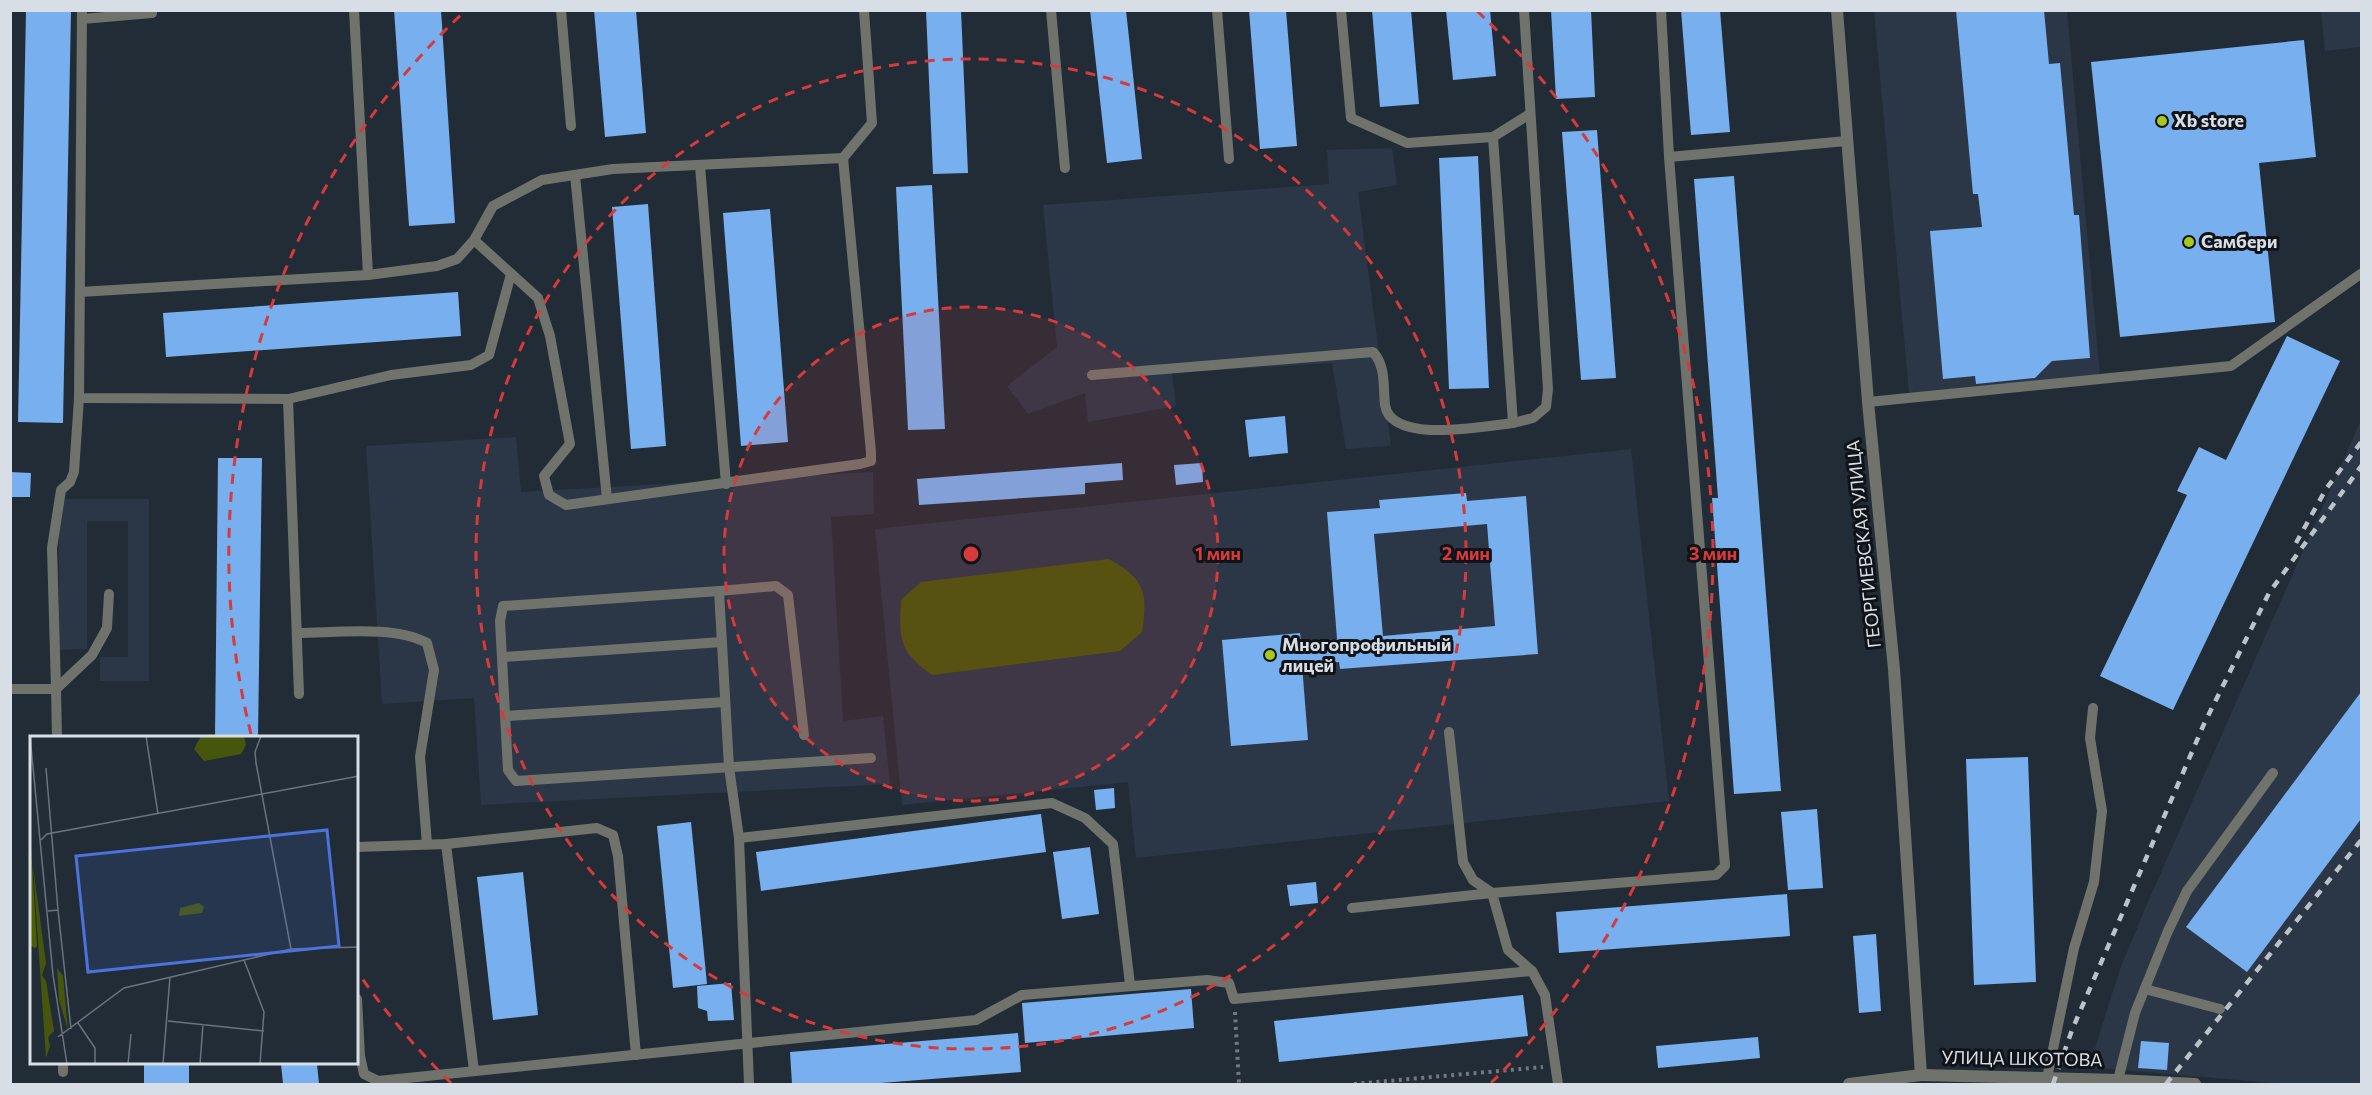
<svg xmlns="http://www.w3.org/2000/svg" width="2372" height="1095" font-family="Commissioner,sans-serif">
  <rect width="100%" height="100%" fill="#222c37"/>
  <g fill="#2b3747">
    <polygon points="1874,11 2067,11 2100,376 1909,393"/>
    <polygon points="2321,11 2361,11 2361,47 2325,51"/>
    <polygon points="1392,148 1397,185 1358,192 1391,446 1346,449 1332,363 1172,373 1176,406 1088,422 1085,393 1028,414 1007,386 1057,347 1043,205 1329,184 1327,150"/>
    <polygon points="2361,420 2361,1084 2284,1084 2089,1067 2120,969 2147,904"/>
    <polygon points="516,437 521,492 873,472 874,514 831,517 843,721 883,716 890,784 481,805 474,698 382,704 366,446"/>
    <polygon points="1631,449 1669,801 1136,858 1128,782 902,805 875,529"/>
    <polygon points="59,499 149,499 149,681 100,681 100,657 128,657 128,521 87,521 87,649 59,650"/>
  </g>
  <path fill="#47560d" d="M1109,559C1145,579 1148,593 1142,632L1120,651L932,675C899,651 899,640 901,600L921,582Z"/>
  <g fill="#78afef" fill-rule="evenodd">
    <polygon points="26,10 71,10 63,423 18,422"/>
    <polygon points="394,10 441,10 455,223 409,226"/>
    <polygon points="594,10 636,10 646,133 605,137"/>
    <polygon points="926,10 961,10 968,173 933,174"/>
    <polygon points="1090,10 1126,10 1142,159 1107,163"/>
    <polygon points="1249,10 1286,10 1297,146 1260,149"/>
    <polygon points="1372,10 1411,10 1419,104 1380,107"/>
    <polygon points="1446,10 1490,10 1496,76 1453,80"/>
    <polygon points="1551,10 1591,10 1595,97 1556,99"/>
    <polygon points="1681,10 1720,10 1730,132 1691,135"/>
    <polygon points="1956,10 2044,10 2049,64 2060,63 2074,215 2079,215 2090,358 2052,361 2035,378 1976,384 1975,376 1943,379 1930,231 1982,227 1978,194 1973,194"/>
    <polygon points="2304,40 2316,157 2259,163 2275,322 2120,337 2091,62"/>
    <polygon points="1597,130 1616,378 1581,380 1562,132"/>
    <polygon points="1478,156 1489,388 1449,389 1439,158"/>
    <polygon points="1734,176 1781,791 1734,794 1712,498 1718,498 1694,179"/>
    <polygon points="932,185 945,429 908,430 896,187"/>
    <polygon points="648,204 666,446 631,449 612,207"/>
    <polygon points="770,209 788,442 741,446 723,213"/>
    <polygon points="458,292 461,336 166,357 163,313"/>
    <polygon points="2287,336 2340,361 2173,710 2100,676 2187,495 2177,491 2199,447 2226,460"/>
    <polygon points="1285,416 1288,453 1249,457 1245,420"/>
    <polygon points="218,458 262,458 258,738 215,738"/>
    <polygon points="1122,463 1123,480 1085,483 1085,494 919,505 917,479"/>
    <polygon points="1202,463 1203,482 1176,485 1174,465"/>
    <polygon points="10,472 31,473 30,497 10,497"/>
    <path d="M1466,493L1467,501L1526,496L1538,654L1340,669L1339,662L1302,665L1308,740L1231,746L1222,640L1300,633L1301,642L1337,639L1327,512L1380,508L1379,500ZM1487,524L1495,626L1383,636L1374,534Z"/>
    <polygon points="2361,692 2361,819 2247,972 2186,927"/>
    <polygon points="2028,757 2036,982 1974,985 1966,759"/>
    <polygon points="1114,788 1115,808 1096,810 1094,790"/>
    <polygon points="1817,809 1823,888 1788,890 1781,812"/>
    <polygon points="1041,814 1046,852 761,891 756,852"/>
    <polygon points="691,822 707,984 673,988 657,826"/>
    <polygon points="1090,847 1099,914 1062,919 1053,852"/>
    <polygon points="523,872 538,1015 493,1020 477,877"/>
    <polygon points="1316,882 1318,903 1290,906 1287,885"/>
    <polygon points="1787,894 1790,936 1559,953 1556,912"/>
    <polygon points="1876,934 1881,1011 1859,1013 1853,936"/>
    <polygon points="731,983 734,1020 708,1021 707,1011 698,1008 697,986"/>
    <polygon points="1191,989 1194,1028 1025,1043 1022,1003"/>
    <polygon points="1523,995 1528,1036 1279,1062 1274,1021"/>
    <polygon points="1018,1033 1021,1072 868,1084 792,1084 790,1052"/>
    <polygon points="1758,1037 1760,1058 1658,1068 1656,1046"/>
    <polygon points="2141,1041 2169,1043 2167,1070 2138,1068"/>
    <rect x="144" y="1064" width="45" height="20"/>
    <polygon points="281,1064 317,1064 319,1084 283,1084"/>
  </g>
  <g fill="none" stroke-linecap="round" stroke-linejoin="round">
    <g stroke="#707881" stroke-width="4" stroke-dasharray="3 4.5" stroke-linecap="butt">
      <polyline points="1235,1012 1239,1084"/>
      <polyline points="1354,1084 1543,1067"/>
    </g>
    <g stroke="#70736c" stroke-width="10">
      <polyline points="82,10 79,398 288,399 299,694"/>
      <polyline points="354,10 368,275"/>
      <polyline points="561,10 571,126"/>
      <polyline points="1051,10 1065,168"/>
      <polyline points="1217,10 1229,159"/>
      <polyline points="1661,10 1669,157 1846,141"/>
      <polyline points="82,19 152,13 152,10"/>
      <polyline points="1493,137 1530,114"/>
      <polyline points="700,166 726,484"/>
      <polyline points="575,175 607,499"/>
      <polyline points="474,240 538,298 550,336 570,444 544,476 549,495 566,505 860,464 871,461 871,452 843,158"/>
      <polyline points="80,292 368,275 437,266 457,259 474,240 493,206 542,180 613,169 843,158 872,123 864,10"/>
      <path d="M1092,375L1373,352C1386,366 1383,386 1385,405C1391,445 1485,426 1513,423L1493,137L1407,143L1351,118L1341,10"/>
      <polyline points="288,399 391,375 471,365 489,355 511,274"/>
      <polyline points="1868,402 2231,366 2362,273"/>
      <polyline points="1513,423 1533,418 1546,407 1548,389 1524,10"/>
      <polyline points="719,591 503,606 500,621 508,770 516,781 871,758"/>
      <path d="M297,633C335,633 394,625 427,643L434,670L420,757L427,844"/>
      <polyline points="503,657 722,642"/>
      <polyline points="10,689 56,689 57,738"/>
      <polyline points="56,689 52,548 61,490 70,482 74,472 79,398"/>
      <polyline points="56,689 92,655 107,628 109,594"/>
      <polyline points="506,716 725,702"/>
      <polyline points="739,838 1052,803 1085,818 1113,844 1130,984"/>
      <polyline points="446,844 474,1071"/>
      <polyline points="357,847 446,844 597,828 613,835 618,856 636,1055"/>
      <polyline points="1352,908 1492,893 1473,880 1463,862 1449,732"/>
      <polyline points="2145,989 2220,1009"/>
      <polyline points="357,999 360,1056 364,1074 378,1081 976,1020 1022,995 1207,980 1229,983 1234,999 1532,971"/>
      <polyline points="63,1064 63,1072"/>
      <polyline points="2047,1078 2074,948 2094,882 2102,811 2090,738 2093,708"/>
      <polyline points="2118,1080 2135,1013 2168,931 2187,891 2273,773"/>
      <polyline points="749,1084 739,838 729,767 719,591 776,586 788,595 804,735"/>
      <polyline points="1558,1084 1545,995 1532,971 1508,950 1492,893 1716,875 1725,866 1669,157"/>
    </g>
    <polyline stroke="#70736c" stroke-width="12" points="1921,1075 2118,1080 2195,1084"/>
    <polyline stroke="#70736c" stroke-width="12" points="1837,10 1868,402 1894,669 1921,1075 1849,1084"/>
    <g stroke="#bbc2c9" stroke-width="4.5" stroke-dasharray="8 8" stroke-linecap="butt">
      <polyline points="2296,543 2326,489 2362,441"/>
      <polyline points="2053,1084 2072,1030 2204,724 2269,593 2362,465"/>
      <polyline points="2166,1084 2362,839"/>
    </g>
  </g>
  <circle cx="971" cy="554" r="247" fill="#d63a3b" fill-opacity=".12"/>
  <g fill="none" stroke="#d63a3b" stroke-width="3" stroke-dasharray="10 8">
    <circle cx="971" cy="554" r="247"/>
    <circle cx="971" cy="554" r="495"/>
    <path d="M451 1083A742 742 0 0 1 359 974M251 734A742 742 0 0 1 465 11M1477 11A742 742 0 0 1 1491 1083"/>
  </g>
  <g fill="#a7c81f" stroke="#101419" stroke-width="2">
    <circle cx="2162" cy="121" r="6"/>
    <circle cx="2189" cy="242" r="6"/>
    <circle cx="1270" cy="655" r="6"/>
  </g>
  <g text-anchor="middle" stroke-width="6" stroke-linejoin="round" paint-order="stroke">
    <g font-size="18" font-weight="bold" fill="#d8dee5" stroke="#101419" text-anchor="start">
      <text x="2174" y="127">Xb store</text>
      <text x="2201" y="248">Самбери</text>
      <text x="1282" y="651">Многопрофильный<tspan x="1282" dy="21">лицей</tspan></text>
    </g>
    <g font-size="18" fill="#d8dee5" stroke="#101419">
      <text transform="translate(1864 544) rotate(-96)" y="6">ГЕОРГИЕВСКАЯ УЛИЦА</text>
      <text transform="translate(2022 1059) rotate(1)" y="6">УЛИЦА ШКОТОВА</text>
    </g>
  </g>
  <g transform="translate(30 736)">
    <rect width="328" height="328" fill="#222c37"/>
    <path d="M171,0H214L216,9L211,18L174,25L164,13ZM3,131L16,227L12,239L16,245L24,295L18,301L20,310L16,322ZM169,167L174,171L172,177L149,180L150,172ZM27,232L33,240L38,294L29,264Z" fill="#47560d"/>
    <path d="M0,93L7,210L5,212L1,210L0,187Z" fill="#4d5f00"/>
    <path fill="none" stroke="#6b737d" stroke-width="1.5" d="M0,0L23,239L37,328M116,0L128,78M231,0L225,16L226,27L261,213M16,32L28,174M11,104L17,98L329,40M18,175L28,174L41,293M214,224L234,276L230,328M138,285L234,295M48,287L65,312V328M28,301L94,252L261,213L329,211M98,328L101,298M133,328L140,241M170,328L173,288"/>
    <path fill="#4c72db" fill-opacity="0.15" stroke="#4c72db" stroke-width="3" d="M297,94L309,210L58,236L46,120Z"/>
    <rect width="328" height="328" fill="none" stroke="#d8dee5" stroke-width="3"/>
  </g>
  <circle cx="971" cy="554" r="9" fill="#d63a3b" stroke="#101419" stroke-width="3"/>
  <g font-size="18" text-anchor="middle" font-weight="bold" fill="#d63a3b" stroke="#101419" stroke-width="6" stroke-linejoin="round" paint-order="stroke">
    <text x="1218" y="560">1 мин</text>
    <text x="1466" y="560">2 мин</text>
    <text x="1713" y="560">3 мин</text>
  </g>
  <rect width="2372" height="1095" fill="none" stroke="#d8dee5" stroke-width="24"/>
</svg>
